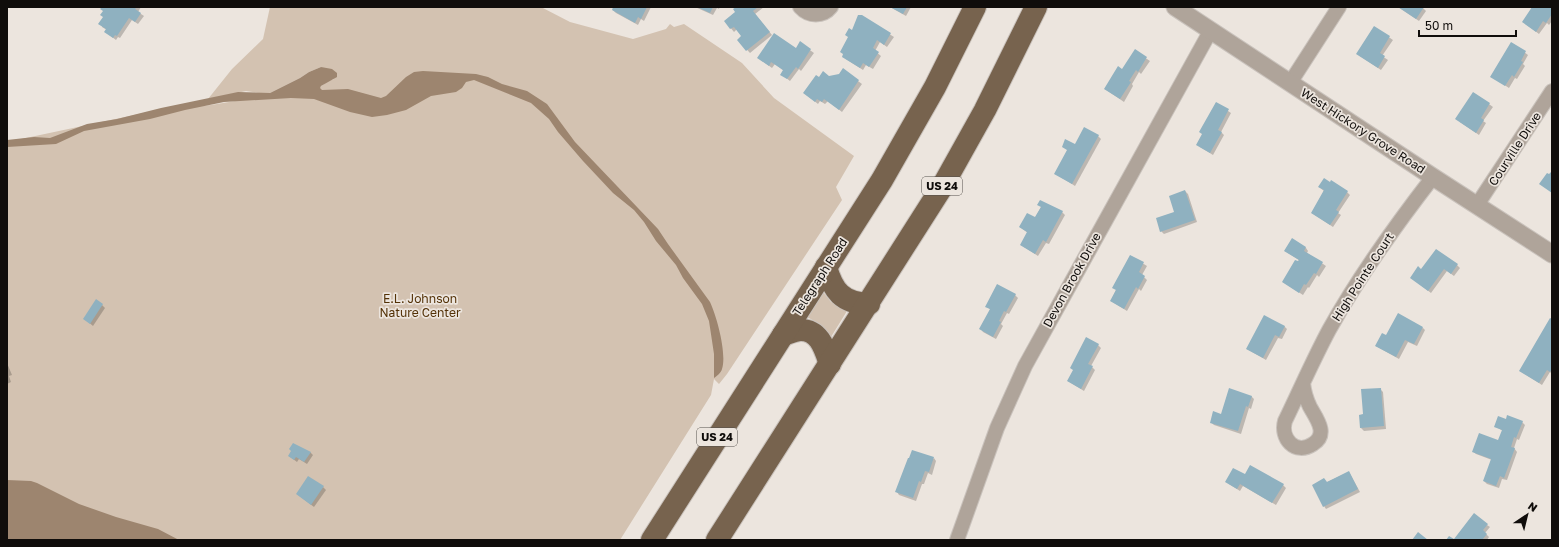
<svg xmlns="http://www.w3.org/2000/svg" width="1559" height="547" font-family="'Golos Text',sans-serif">
  <rect width="100%" height="100%" fill="#ece5de"/>
  <g fill="#d3c2b1">
    <polygon points="270,7 541,7 570,22 633,39 666,29 670,24 674,27 684,24 742,63 774,98 854,156 836,187 842,200 727,374 719,384 714,379 711,395 620,540 7,540 7,142 158,110 211,105 320,87 328,81 334,79 321,67 309,72 300,78 270,93 259,93 246,91 208,99 232,69 263,39"/>
    <polygon points="823,292 831,302 847,311 831,337 820,324 807,317"/>
  </g>
  <g fill="#9d856f">
    <path d="M321,67L332,69L337,73V77L321,86L320,88L322,90L348,89L381,98L386,96L406,77L414,72L423,71L476,74L488,77L502,84L527,91L547,104L575,142L658,229L668,244L710,302C717,317 727,354 722,369C721,373 717,376 714,378V354L709,321L702,304L683,278L676,265L656,241L644,222L634,210L613,193L583,161L558,132L549,119L531,103L474,80L466,82L462,88L456,92L431,96L406,110L387,115L372,117L350,112L314,99L291,98L224,102L185,110L150,119L84,131L56,144L7,147V140L34,137L50,138L87,124L117,119L161,108L238,92L270,93L300,78L309,72Z"/>
    <polygon points="7,480 31,481 37,483 79,504 116,517 158,529 179,540 7,540"/>
  </g>
  <g fill="#0003">
    <polygon points="103,7 141,7 138,12 144,16 138,24 132,20 120,38 118,37 116,40 108,34 107,30 102,27 104,17"/>
    <polygon points="615,7 651,7 644,21 641,19 638,25 616,13 613,10"/>
    <polygon points="695,7 720,7 719,9 717,8 713,15"/>
    <polygon points="737,7 764,7 755,14 772,35 750,53 738,40 743,36 737,29 734,32 725,21 736,12"/>
    <polygon points="890,7 911,7 906,16"/>
    <polygon points="1398,7 1422,7 1426,11 1419,21"/>
    <polygon points="1533,7 1552,7 1552,21 1549,25 1547,23 1539,34 1523,22"/>
    <polygon points="861,16 894,37 887,47 880,42 875,51 881,56 873,69 866,65 863,70 846,59 852,32"/>
    <polygon points="1374,27 1393,40 1382,56 1388,60 1381,70 1360,56"/>
    <polygon points="800,43 814,53 801,71 799,69 790,81 781,74 784,71 775,64 772,68 761,60 796,49"/>
    <polygon points="1512,43 1528,55 1523,64 1525,66 1517,79 1515,78 1509,88 1492,77"/>
    <polygon points="1135,51 1150,61 1141,74 1139,72 1132,84 1133,86 1124,102 1105,89 1123,70"/>
    <polygon points="843,70 862,84 842,112 828,101 825,104 820,101 818,104 808,96 829,77 839,75"/>
    <polygon points="1474,93 1493,107 1483,121 1486,123 1479,135 1460,122"/>
    <polygon points="1216,103 1231,113 1221,132 1224,135 1213,155 1200,147"/>
    <polygon points="1098,136 1101,139 1075,186 1056,174 1068,150 1075,146"/>
    <polygon points="1319,187 1347,192 1350,195 1338,213 1341,215 1333,227 1312,213 1324,191"/>
    <polygon points="1185,191 1188,194 1197,222 1164,234 1161,231 1175,213"/>
    <polygon points="1041,207 1062,212 1065,215 1049,244 1046,243 1038,256 1021,245 1028,233 1020,227 1035,218"/>
    <polygon points="1292,240 1306,248 1308,251 1307,253 1326,266 1319,277 1317,275 1309,288 1308,287 1303,295 1283,282 1299,260 1285,251"/>
    <polygon points="1131,256 1147,266 1142,275 1147,280 1141,291 1139,289 1127,311 1111,301"/>
    <polygon points="1457,265 1460,268 1454,276 1447,271 1431,293 1414,280 1421,270"/>
    <polygon points="1015,295 1018,298 1009,314 1007,313 1001,324 1003,326 996,339 983,332 981,329 991,310 986,306"/>
    <polygon points="102,305 105,308 93,326 87,321"/>
    <polygon points="1552,320 1552,374 1550,372 1542,385 1520,371"/>
    <polygon points="1284,326 1287,329 1282,339 1278,338 1266,360 1247,349"/>
    <polygon points="1423,328 1425,330 1417,346 1408,342 1399,359 1376,346 1386,337"/>
    <polygon points="1098,345 1101,348 1091,366 1095,370 1084,391 1068,381"/>
    <polygon points="7,363 12,375 9,376 11,382 7,384"/>
    <polygon points="1380,389 1383,392 1386,429 1364,431 1361,428"/>
    <polygon points="1251,396 1254,399 1251,409 1249,408 1241,434 1214,425 1211,422"/>
    <polygon points="1507,420 1522,422 1525,425 1519,440 1517,439 1514,448 1517,452 1507,480 1502,479 1499,488 1487,484 1484,481 1492,460 1476,454 1473,451 1499,441 1503,431 1495,426"/>
    <polygon points="310,452 313,455 307,464 299,459 297,462 289,456"/>
    <polygon points="934,458 936,461 932,475 928,473 924,484 922,484 916,501 899,495 897,492"/>
    <polygon points="1349,472 1360,492 1326,509 1324,506 1327,482"/>
    <polygon points="1246,476 1283,485 1286,488 1276,505 1243,486 1240,491 1229,484"/>
    <polygon points="323,487 326,490 314,507 297,494"/>
    <polygon points="1487,525 1490,527 1485,533 1489,537 1487,540 1455,540"/>
  </g>
  <g fill="#8fb1c0">
    <polygon points="102,7 137,7 135,9 141,13 135,22 129,18 117,36 115,35 113,38 104,32 106,29 98,24 103,17 100,15 103,11 100,9"/>
    <polygon points="613,7 647,7 641,19 638,17 635,23 612,10"/>
    <polygon points="697,7 713,7 710,13"/>
    <polygon points="736,7 758,7 753,11 770,32 746,51 737,40 741,36 734,27 730,29 724,21 735,12 733,9"/>
    <polygon points="890,7 907,7 903,14"/>
    <polygon points="1398,7 1424,7 1416,19"/>
    <polygon points="1532,7 1552,7 1552,14 1546,23 1543,21 1536,32 1522,22"/>
    <polygon points="858,15 862,15 891,33 884,45 877,40 873,48 879,52 869,67 863,63 860,68 842,57 843,54 840,52 848,37 845,35 849,28 852,30"/>
    <polygon points="1374,26 1390,36 1380,53 1385,56 1378,68 1356,54"/>
    <polygon points="774,33 796,48 800,41 811,49 798,69 796,67 787,79 780,75 783,70 771,62 769,66 757,58"/>
    <polygon points="1511,42 1526,51 1521,61 1523,62 1514,77 1512,75 1505,86 1490,77"/>
    <polygon points="1135,49 1147,57 1138,72 1136,70 1129,81 1131,82 1120,99 1104,89 1118,66 1122,69"/>
    <polygon points="843,68 859,80 839,110 824,99 822,102 817,99 815,102 803,93 816,75 819,77 823,71 829,76 839,74"/>
    <polygon points="1473,92 1490,103 1481,118 1484,120 1476,133 1455,119"/>
    <polygon points="1216,102 1229,109 1218,130 1222,132 1210,153 1196,145 1202,134 1199,132"/>
    <polygon points="1084,127 1099,135 1072,184 1054,174 1067,150 1062,147 1065,139 1075,144"/>
    <polygon points="1552,171 1552,193 1539,184 1547,173 1549,174"/>
    <polygon points="1324,178 1330,182 1331,180 1348,191 1336,210 1339,212 1330,225 1311,213 1324,190 1318,187"/>
    <polygon points="1185,190 1195,220 1160,232 1156,218 1174,212 1169,196"/>
    <polygon points="1040,200 1063,211 1046,242 1043,240 1035,254 1020,245 1027,232 1019,227 1027,213 1035,217 1041,207 1037,205"/>
    <polygon points="1292,238 1306,247 1304,251 1323,262 1316,274 1314,273 1306,285 1304,284 1299,293 1282,282 1295,260 1298,261 1299,260 1284,251"/>
    <polygon points="1436,249 1458,264 1451,274 1444,269 1428,291 1410,278 1418,266 1421,269"/>
    <polygon points="1130,255 1144,262 1139,272 1145,276 1138,289 1136,287 1124,309 1110,301 1116,290 1112,288"/>
    <polygon points="997,284 1016,294 1006,312 1004,311 999,321 1001,322 993,337 979,329 990,309 985,307"/>
    <polygon points="96,299 103,304 90,324 83,319"/>
    <polygon points="1398,313 1423,327 1414,344 1405,340 1396,357 1375,346 1382,333 1386,335"/>
    <polygon points="1264,315 1285,326 1279,337 1275,335 1263,358 1246,349"/>
    <polygon points="1550,318 1552,319 1552,368 1550,372 1547,370 1539,383 1519,371"/>
    <polygon points="1086,337 1099,344 1088,364 1093,366 1081,389 1067,381 1073,370 1070,368"/>
    <polygon points="1229,388 1252,396 1248,407 1246,406 1238,431 1210,423 1213,411 1221,414"/>
    <polygon points="1381,388 1384,426 1360,428 1359,415 1363,414 1361,389"/>
    <polygon points="1507,415 1523,421 1516,438 1514,437 1511,447 1515,448 1504,478 1500,476 1496,486 1483,481 1491,459 1472,452 1479,433 1498,440 1502,430 1494,427 1498,416 1506,419"/>
    <polygon points="293,443 311,452 304,462 296,457 294,460 288,456 291,451 289,449"/>
    <polygon points="912,450 934,457 929,472 925,471 921,482 919,481 913,498 895,492 908,458 909,458"/>
    <polygon points="1250,465 1284,484 1272,503 1240,484 1237,489 1225,482 1233,468 1245,474"/>
    <polygon points="1349,471 1358,489 1323,507 1312,485 1324,478 1327,482"/>
    <polygon points="308,476 324,486 311,505 296,494"/>
    <polygon points="1474,513 1488,524 1483,530 1487,534 1482,540 1446,540 1449,536 1454,539"/>
    <polygon points="1418,532 1428,540 1412,540"/>
  </g>
  <g fill="none" stroke-linecap="round" stroke-linejoin="round">
    <defs>
      <g id="minor">
        <path d="M800,7C809,17 823,17 831,7"/>
        <polyline points="1290,83 1339,7"/>
        <polyline points="1477,205 1552,91"/>
        <path d="M1303,383C1304,392 1306,399 1310,407C1316,418 1329,434 1313,444C1295,456 1280,438 1285,421C1300,390 1313,360 1329,330C1359,276 1395,226 1433,177"/>
        <polyline points="957,540 997,428 1025,366 1211,30"/>
      </g>
      <polyline id="tertiary" points="1175,7 1433,177 1552,254"/>
      <g id="trunk">
        <path d="M826,267C833,291 842,303 869,304"/>
        <path d="M783,335C789,333 796,330 801,330C820,330 825,350 830,364"/>
        <polyline points="652,540 882,180 935,87 975,7"/>
        <polyline points="717,540 942,187 985,110 1036,7"/>
      </g>
    </defs>
    <use href="#minor" stroke="#c9c2bc" stroke-width="16"/>
    <use href="#tertiary" stroke="#c9c2bc" stroke-width="19"/>
    <use href="#trunk" stroke="#c9c2bc" stroke-width="24"/>
    <use href="#minor" stroke="#afa49a" stroke-width="14"/>
    <use href="#tertiary" stroke="#afa49a" stroke-width="17"/>
    <use href="#trunk" stroke="#77634e" stroke-width="22"/>
  </g>
  <g text-anchor="middle" stroke-width="3.5" stroke-linejoin="round" paint-order="stroke">
    <g fill="#ece5de" stroke="#524e4a" stroke-width="1">
      <rect x="922" y="177" width="40" height="18" rx="3"/>
      <rect x="697" y="428" width="40" height="18" rx="3"/>
    </g>
    <g font-size="11" font-weight="bold" fill="#100d0b">
      <text x="942" y="190">US 24</text>
      <text x="717" y="441">US 24</text>
    </g>
    <g font-size="12" fill="#100d0b" stroke="#ece5de">
      <text transform="translate(1363 131) rotate(33)" y="4">West Hickory Grove Road</text>
      <text transform="translate(1515 149) rotate(-57)" y="4">Courville Drive</text>
      <text transform="translate(820 277) rotate(-57)" y="4">Telegraph Road</text>
      <text transform="translate(1363 277) rotate(-57)" y="4">High Pointe Court</text>
      <text transform="translate(1072 280) rotate(-61)" y="4">Devon Brook Drive</text>
    </g>
    <g font-size="12" fill="#533106" stroke="#ece5de">
      <text x="420" y="303">E.L. Johnson<tspan x="420" dy="14">Nature Center</tspan></text>
    </g>
  </g>
  <rect width="1559" height="547" fill="none" stroke="#100d0b" stroke-width="16"/>
  <g transform="translate(1527 515) rotate(35)" stroke="#ece5de" stroke-width="3" paint-order="stroke">
  <path d="M0-3L7 15L0 10L-7 15Z" fill="#100d0b"/>
  <text y="-6" font-size="11" font-weight="bold" text-anchor="middle" fill="#100d0b">N</text>
  </g>
  <path d="M1419 30v6h97v-6" fill="none" stroke="#100d0b" stroke-width="2"/>
  <text x="1425" y="30" font-size="12" fill="#100d0b" stroke="#ece5de" stroke-width="3" paint-order="stroke">50 m</text>
</svg>
